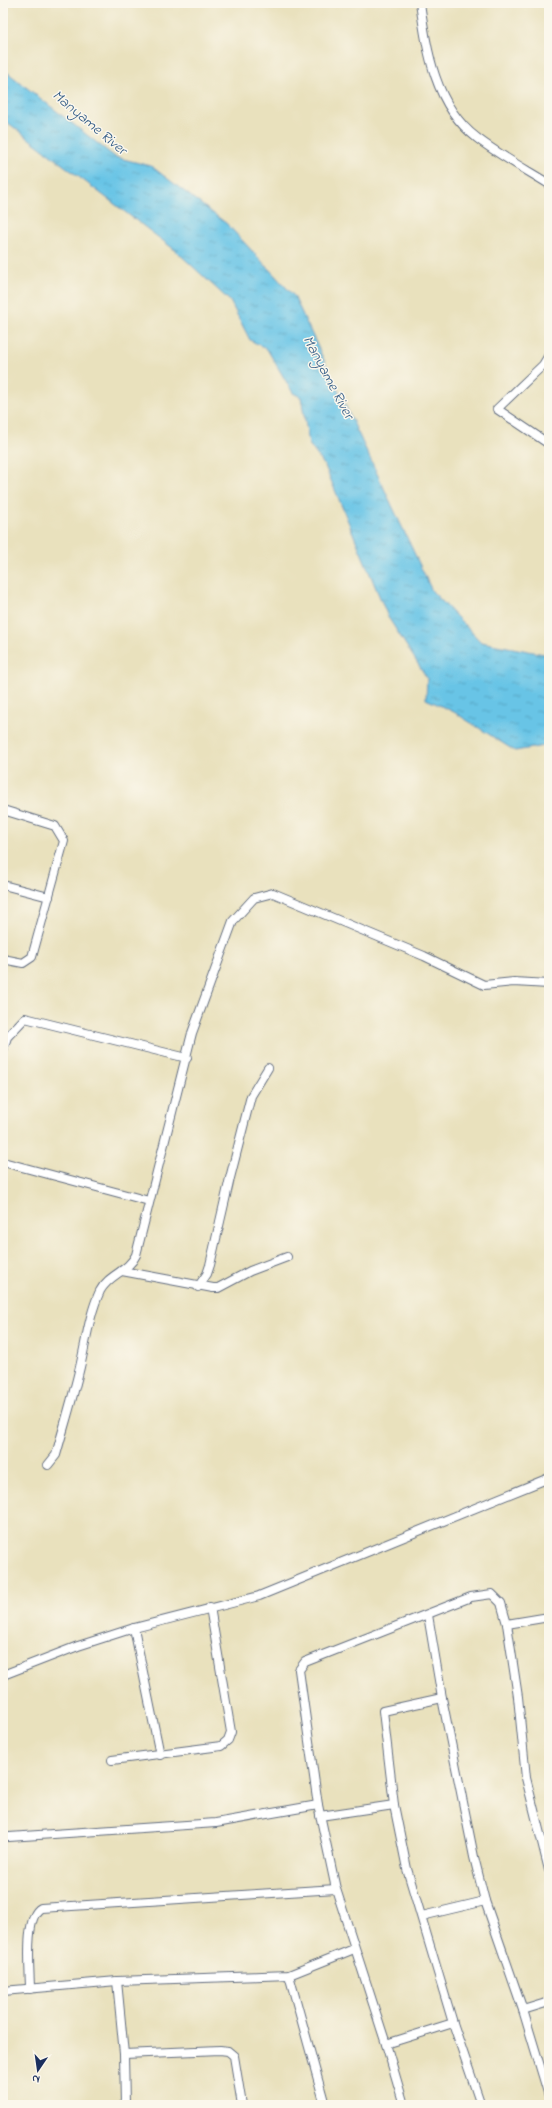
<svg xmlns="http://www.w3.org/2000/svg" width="552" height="2108" font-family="'Indie Flower',sans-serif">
  <defs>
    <pattern id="water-ripples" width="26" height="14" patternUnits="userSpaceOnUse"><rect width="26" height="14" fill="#68c4e6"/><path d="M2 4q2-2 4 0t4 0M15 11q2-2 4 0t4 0" fill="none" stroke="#55a0be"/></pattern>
  </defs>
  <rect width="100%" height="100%" fill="#fbf7ec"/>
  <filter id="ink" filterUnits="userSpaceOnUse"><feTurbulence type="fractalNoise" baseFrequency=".025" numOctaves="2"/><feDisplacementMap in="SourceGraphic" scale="8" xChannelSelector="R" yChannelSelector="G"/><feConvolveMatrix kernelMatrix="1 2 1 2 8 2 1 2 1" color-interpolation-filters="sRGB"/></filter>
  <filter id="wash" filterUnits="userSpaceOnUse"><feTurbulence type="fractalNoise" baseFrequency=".012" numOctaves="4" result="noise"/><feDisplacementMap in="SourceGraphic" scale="16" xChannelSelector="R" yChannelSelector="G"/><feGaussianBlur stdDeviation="0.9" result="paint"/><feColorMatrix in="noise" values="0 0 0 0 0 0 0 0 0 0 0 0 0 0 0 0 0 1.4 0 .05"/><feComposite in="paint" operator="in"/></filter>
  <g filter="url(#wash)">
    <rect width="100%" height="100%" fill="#e9e1bd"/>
    <polygon fill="url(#water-ripples)" stroke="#427aa2" points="3,69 115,157 151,166 227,224 294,296 432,591 481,642 549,655 549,745 515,751 454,712 426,699 427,678 388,617 325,466 309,444 301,397 293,393 267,349 250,340 230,301 175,250 3,119"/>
  </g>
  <g filter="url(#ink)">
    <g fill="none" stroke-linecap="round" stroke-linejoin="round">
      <defs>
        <g id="street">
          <path d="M420,3C427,51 435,106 477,138C499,155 525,169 549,184"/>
          <polyline points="549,355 543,365 497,409 549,444"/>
          <polyline points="3,810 55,826 64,841 32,957 23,963 3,959"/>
          <polyline points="3,885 49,897"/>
          <polyline points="3,1050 7,1037 25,1018 187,1058"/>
          <polyline points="3,1162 149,1201"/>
          <polyline points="122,1271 213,1288 218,1288 250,1271 287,1257"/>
          <polyline points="198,1287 207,1274 210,1265 230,1178 251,1096 268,1068"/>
          <path d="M48,1465L56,1455C64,1426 73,1397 80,1367C86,1342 89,1315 100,1291C109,1274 128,1272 136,1255L192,1033L233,921L254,898L273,893L424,956L484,985L514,982L549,984"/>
          <polyline points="428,1615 442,1698 474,1857 485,1901 523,2010 549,2096"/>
          <polyline points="507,1624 549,1617"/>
          <polyline points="134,1628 160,1755"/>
          <polyline points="3,1675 78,1646 134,1628 259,1596 549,1478"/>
          <polyline points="442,1698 383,1711 394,1805 407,1869 453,2023 481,2105"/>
          <polyline points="112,1760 221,1746 228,1740 231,1732 210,1607"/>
          <polyline points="320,1816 394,1805"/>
          <polyline points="9,1837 216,1823 318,1805"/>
          <polyline points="422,1916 485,1901"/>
          <polyline points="289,1975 325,2105"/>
          <polyline points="117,1981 124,2054 125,2105"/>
          <path d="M30,1989C30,1972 24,1917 41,1908L336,1889"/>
          <polyline points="3,1991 117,1981 289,1975 354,1949"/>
          <polyline points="523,2010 549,2002"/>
          <polyline points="453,2023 386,2044 336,1889 318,1805 299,1670 305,1662 471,1597 492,1594 501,1603 507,1624 518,1697 526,1778 549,1870"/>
          <polyline points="386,2044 404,2105"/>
          <polyline points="124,2054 220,2050 228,2051 234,2056 242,2105"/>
        </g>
      </defs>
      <use href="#street" stroke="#636d7f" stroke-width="10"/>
      <use href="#street" stroke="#fff" stroke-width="8"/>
    </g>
  </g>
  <g text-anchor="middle" stroke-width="3" stroke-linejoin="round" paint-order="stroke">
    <g font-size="15" font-style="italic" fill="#325c87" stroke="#fbf7ec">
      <text transform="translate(90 122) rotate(40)" y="5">Manyame River</text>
      <text transform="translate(329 377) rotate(62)" y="5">Manyame River</text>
    </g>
  </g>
  <rect width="552" height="2108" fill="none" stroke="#fbf7ec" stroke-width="16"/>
  <g transform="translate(38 2070) rotate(193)" stroke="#fbf7ec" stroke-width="3" paint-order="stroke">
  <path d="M0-3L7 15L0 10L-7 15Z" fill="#1b2f5e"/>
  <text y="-6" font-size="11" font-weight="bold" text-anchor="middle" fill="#1b2f5e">N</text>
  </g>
</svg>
